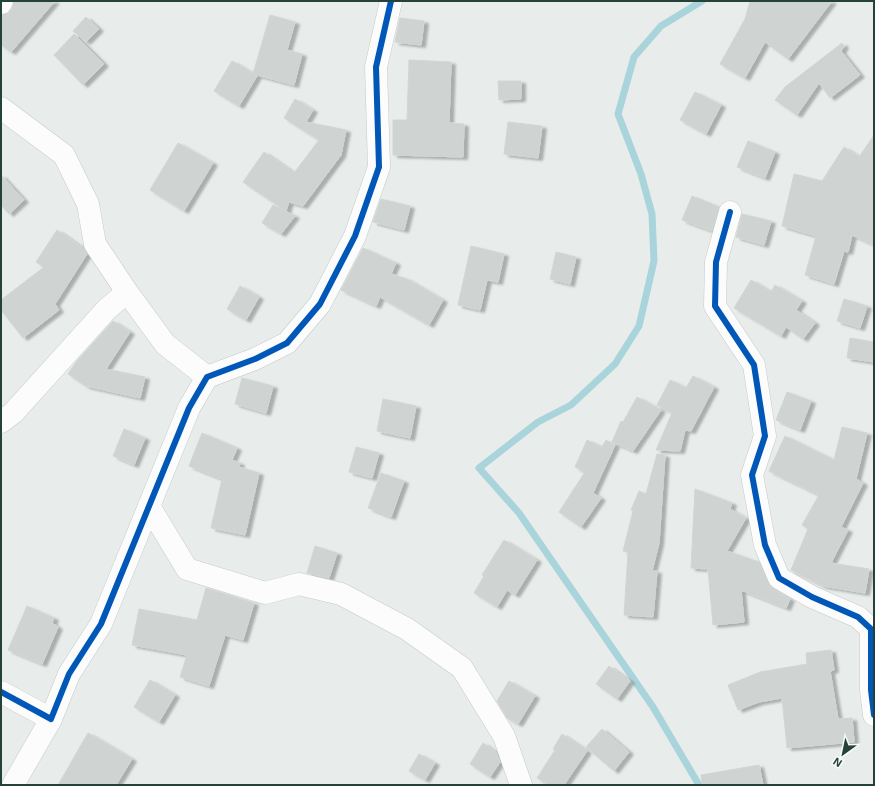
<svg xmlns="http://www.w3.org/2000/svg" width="875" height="786" font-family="'Exo 2',sans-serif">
  <defs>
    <filter id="shadow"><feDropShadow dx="4.5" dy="2.5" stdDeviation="1" flood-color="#0004"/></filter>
  </defs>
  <rect width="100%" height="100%" fill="#e8edeb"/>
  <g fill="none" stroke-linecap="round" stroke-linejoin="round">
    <polyline stroke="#a9d4db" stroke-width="7" points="699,785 653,707 519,513 479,468 538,422 571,405 615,364 639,326 654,261 652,214 641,174 618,114 634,57 661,26 702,1"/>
  </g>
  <g fill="#cfd4d2" stroke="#d1d6d4" filter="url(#shadow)">
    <polygon points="14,1 55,1 11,52 1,45 1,15 8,13 12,9"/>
    <polygon points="750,1 832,1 788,59 765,42 745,78 720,64 745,19"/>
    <polygon points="270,15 295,22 287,50 302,54 294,85 253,74"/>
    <polygon points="86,17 99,29 86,42 73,31"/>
    <polygon points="400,18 424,21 421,45 395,42"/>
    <polygon points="74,34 104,64 83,85 54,55"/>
    <polygon points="842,43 844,46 841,51 860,75 830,98 819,83 797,115 775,100 785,87"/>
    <polygon points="409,60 451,62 449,123 464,124 463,157 393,155 393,120 407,120"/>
    <polygon points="232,61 257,76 239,106 214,91"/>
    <polygon points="498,81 521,81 521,99 499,100"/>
    <polygon points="695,92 721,105 706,134 680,120"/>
    <polygon points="295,99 313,110 306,122 346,130 341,155 303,206 289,202 286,211 243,182 264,152 294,173 319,140 284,118"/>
    <polygon points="508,122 542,126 538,158 504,154"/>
    <polygon points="874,135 874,245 852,235 848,252 844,251 834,284 805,275 816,236 782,226 794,174 822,181 844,147 859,157"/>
    <polygon points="748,141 775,152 765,178 737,167"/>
    <polygon points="178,143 213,163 184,211 150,190"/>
    <polygon points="1,175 24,200 9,214 1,205"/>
    <polygon points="692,196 719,207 712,231 682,220"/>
    <polygon points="381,199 410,206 404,230 373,222"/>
    <polygon points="273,205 295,216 281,234 262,223"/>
    <polygon points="742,214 771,221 764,245 736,237"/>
    <polygon points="57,230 83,248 87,254 55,304 59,310 23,338 1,310 1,300 44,267 36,262"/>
    <polygon points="471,246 504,254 498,282 487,280 480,310 458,305"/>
    <polygon points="363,248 396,263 391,274 407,279 443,300 429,325 380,297 376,306 341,290"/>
    <polygon points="556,252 576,257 570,284 550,279"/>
    <polygon points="751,280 771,292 775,285 802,301 796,310 815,323 803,339 786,327 781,336 734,308"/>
    <polygon points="240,286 259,297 246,320 227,309"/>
    <polygon points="844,299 867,306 860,328 837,321"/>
    <polygon points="113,321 130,332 106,369 145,377 140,398 86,386 68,374 76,362"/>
    <polygon points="850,338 874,342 874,362 847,358"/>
    <polygon points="693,376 714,387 691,431 685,430 680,451 656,450 672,413 657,405 670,380 686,388"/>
    <polygon points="242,378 273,386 266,413 235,404"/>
    <polygon points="787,392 811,401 800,430 776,420"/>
    <polygon points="637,397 661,410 633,451 612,442 621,421 623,422"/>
    <polygon points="383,399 416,406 410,438 377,431"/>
    <polygon points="842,427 867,433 856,479 863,483 841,527 848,530 831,563 869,569 865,593 823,586 791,570 808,529 802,525 819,495 769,471 785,436 834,460"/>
    <polygon points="124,429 145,438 134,465 113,456"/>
    <polygon points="202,433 237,448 232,460 240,463 239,467 259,473 245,535 211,528 222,479 189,466"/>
    <polygon points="587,440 602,447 606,440 615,445 593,493 601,498 581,527 559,512 585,472 575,467"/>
    <polygon points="356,447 379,453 372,478 349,472"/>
    <polygon points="657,454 665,455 659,543 652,571 657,571 653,617 624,615 628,552 623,551 633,511 631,510 639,491 646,494"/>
    <polygon points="381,473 404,481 391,517 368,508"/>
    <polygon points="695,489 732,503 730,509 746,518 727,551 759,562 768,583 773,589 790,599 786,608 741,590 744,622 713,625 708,569 691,568"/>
    <polygon points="504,540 537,560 515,595 507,590 497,607 474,593 484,576 482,575"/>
    <polygon points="315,546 337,553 329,578 307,573"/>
    <polygon points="206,588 254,603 243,640 225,635 209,686 180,677 187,655 132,645 139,609 197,620"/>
    <polygon points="27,606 54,618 52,623 58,627 42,664 8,650"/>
    <polygon points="831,650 834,670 830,671 838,719 852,718 854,742 787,748 782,698 759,702 738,710 728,685 760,672 807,664 806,653"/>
    <polygon points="609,666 630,681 617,699 596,684"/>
    <polygon points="150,680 175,695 159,722 134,707"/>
    <polygon points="509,681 535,696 518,724 507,718 497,701"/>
    <polygon points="602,729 629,752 614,771 586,747"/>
    <polygon points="88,733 132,759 116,785 58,785"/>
    <polygon points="562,734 587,751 564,785 548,785 537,778 555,750 553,749"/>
    <polygon points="483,743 496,752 500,762 490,777 470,764"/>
    <polygon points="419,754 435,763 425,780 409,771"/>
    <polygon points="759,765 763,785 702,785 701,775"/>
  </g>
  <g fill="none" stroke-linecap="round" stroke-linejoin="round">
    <defs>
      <g id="minor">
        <polyline points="1,3 2,1"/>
        <polyline points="1,108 64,155 88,204 95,244 127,292 165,344 207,377"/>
        <polyline points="730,212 716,262 715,306 754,365 765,436 752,475 765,545 779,578 812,597 858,617 871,629 871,690 874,715"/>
        <polyline points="1,422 13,413 107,309 127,292"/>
        <polyline points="149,506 187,569 265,593 299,584 341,594 407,629 462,668 504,736 521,785"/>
        <polyline points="1,692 51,719 69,674 101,624 189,408 207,377 255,359 287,343 320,304 355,236 379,167 376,67 391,1"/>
        <polyline points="13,785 51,719"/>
      </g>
    </defs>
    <use href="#minor" stroke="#c5cac8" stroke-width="23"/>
    <use href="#minor" stroke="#fcfcfc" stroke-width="22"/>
    <defs>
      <g id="cycleway">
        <polyline points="730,212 716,262 715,306 754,365 765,436 752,475 765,545 779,578 812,597 858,617 871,629 871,690 874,715"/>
        <polyline points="1,692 51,719 69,674 101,624 189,408 207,377 255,359 287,343 320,304 355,236 379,167 376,67 391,1"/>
      </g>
    </defs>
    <use href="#cycleway" stroke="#f7fbf9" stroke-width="8"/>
    <use href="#cycleway" stroke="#0057b8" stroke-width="6"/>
  </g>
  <rect width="875" height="786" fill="none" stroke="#24423a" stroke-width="4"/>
  <g transform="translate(843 754) rotate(213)" stroke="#f7fbf9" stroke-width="3" paint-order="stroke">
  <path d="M0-3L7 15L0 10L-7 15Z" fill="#24423a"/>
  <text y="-6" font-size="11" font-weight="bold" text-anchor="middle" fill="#24423a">N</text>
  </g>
</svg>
